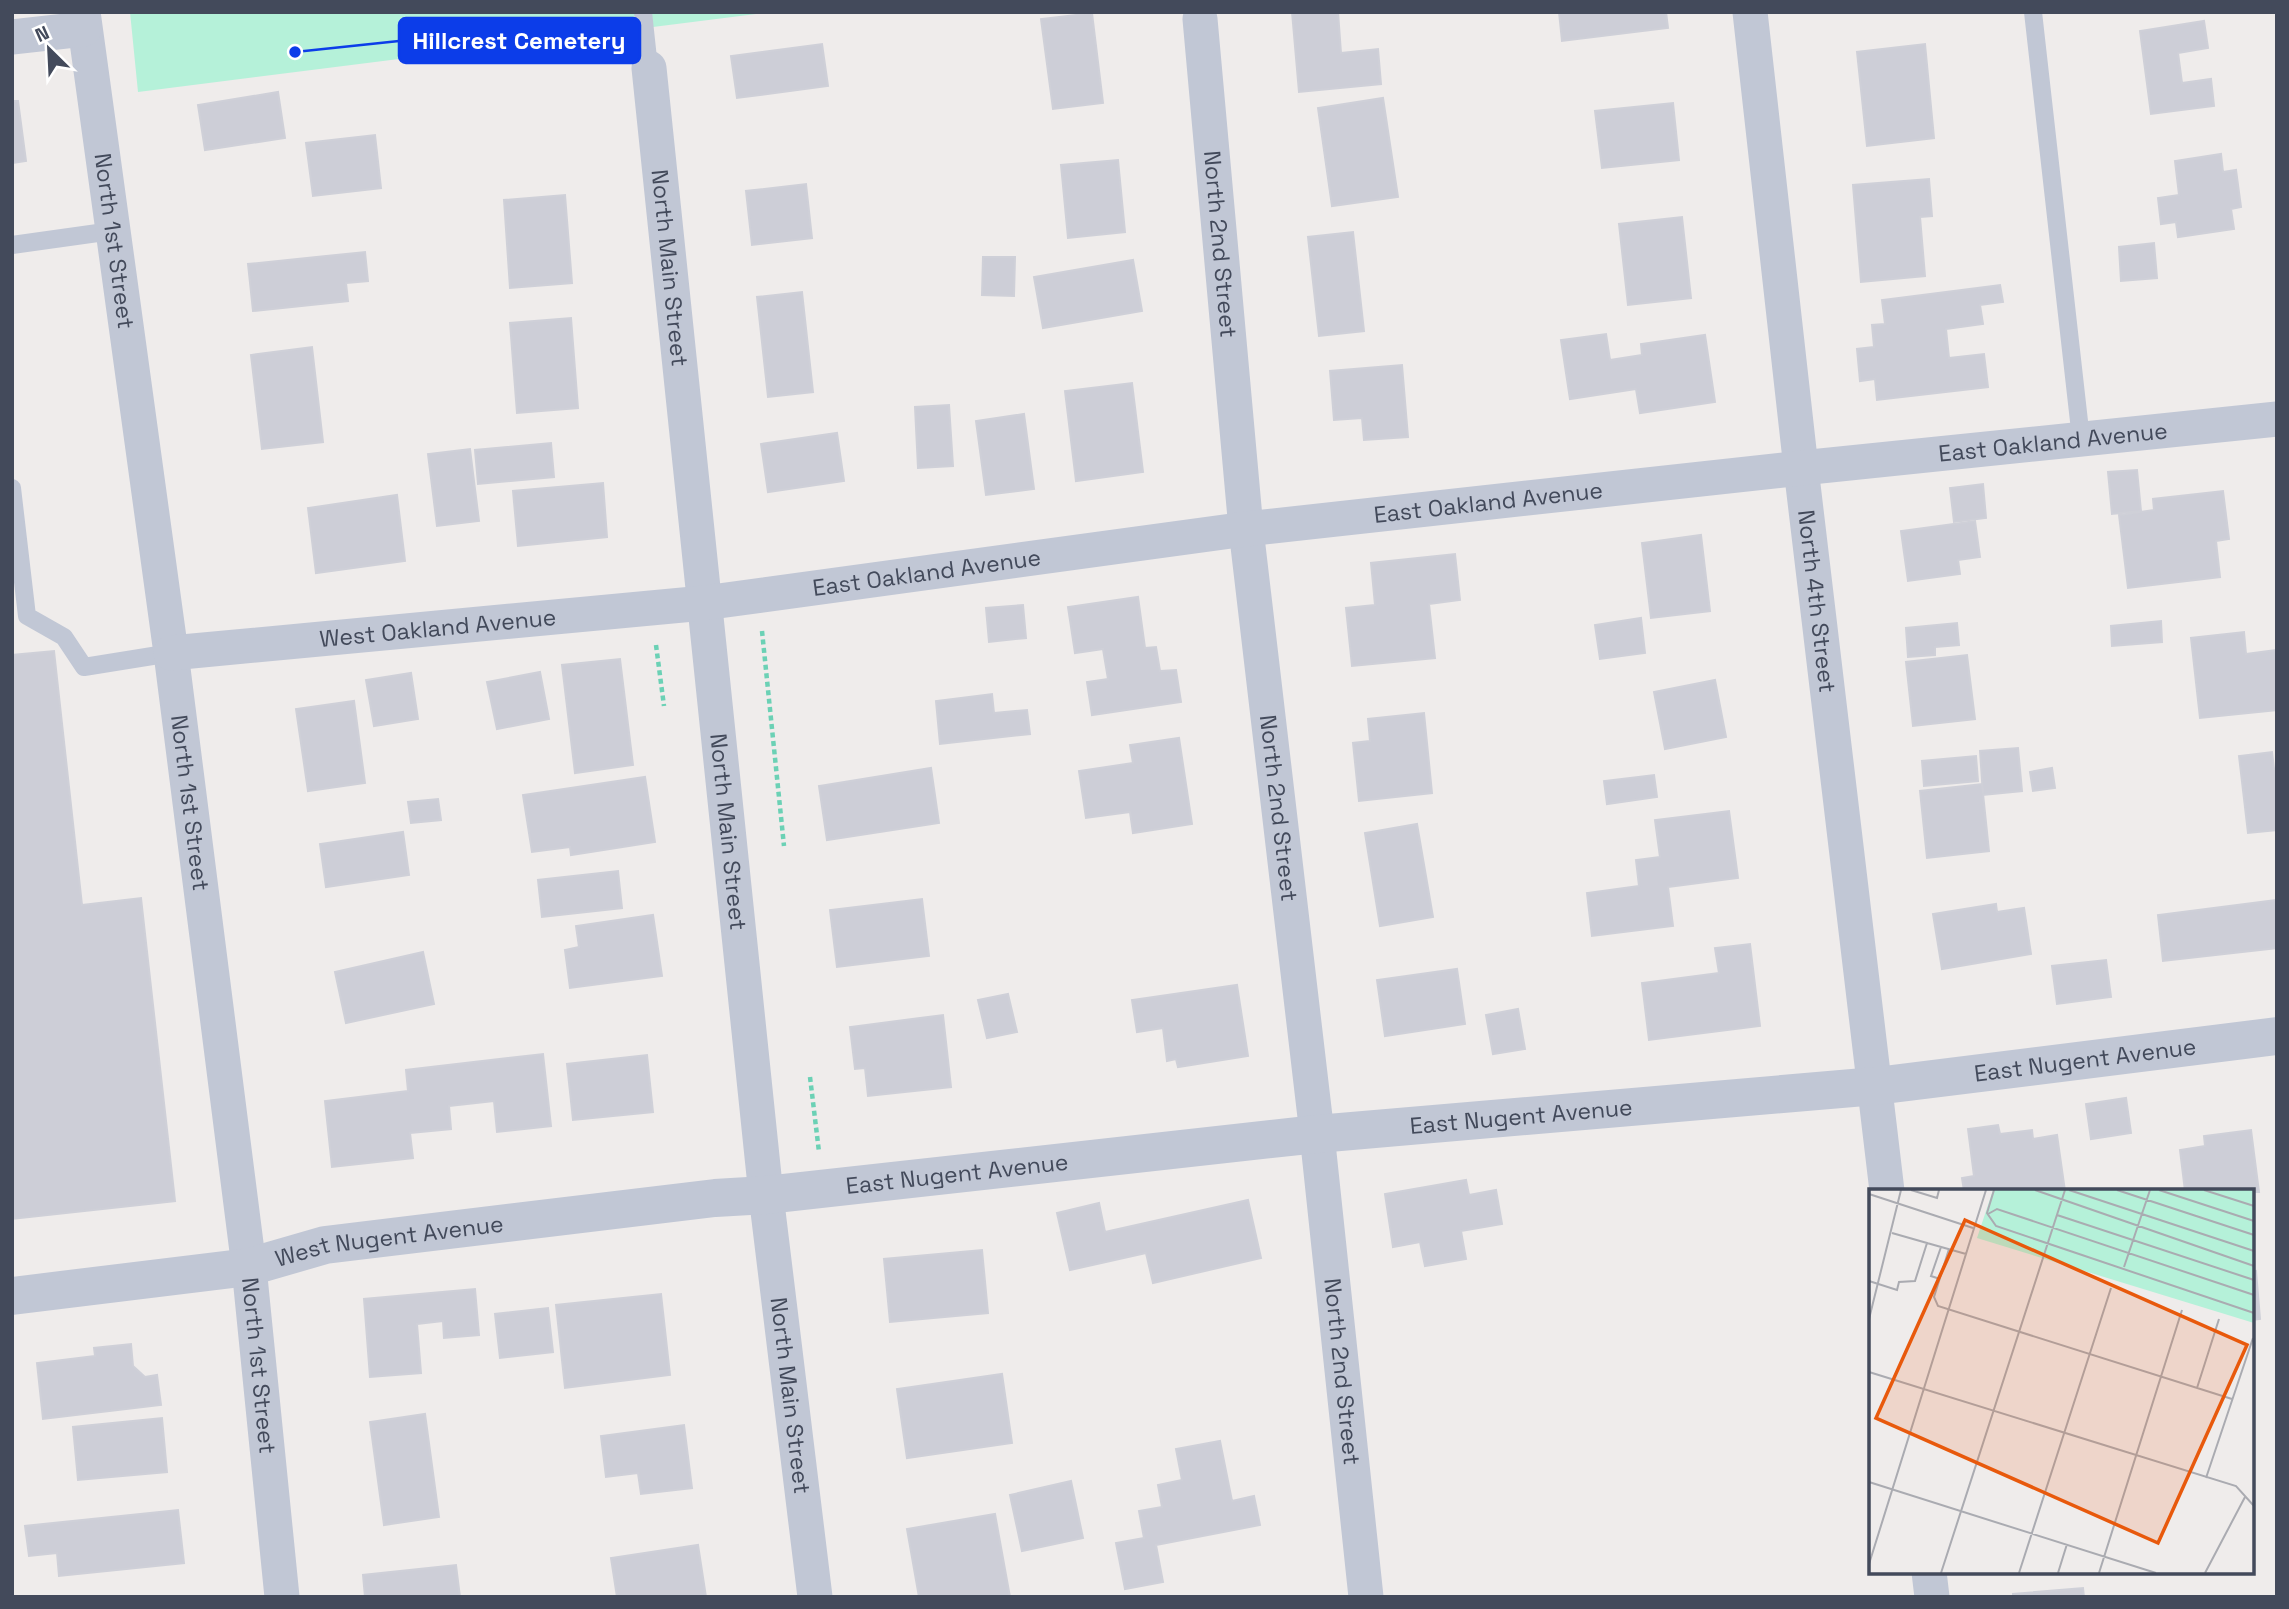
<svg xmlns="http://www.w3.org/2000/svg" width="2289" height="1609" font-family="'Space Grotesk',sans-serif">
  <rect width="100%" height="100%" fill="#efeceb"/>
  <polygon fill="#b5f1d9" points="130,12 772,12 138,92"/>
  <g fill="#cdced7" stroke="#cfd0d8" stroke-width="2">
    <polygon points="1292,12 1338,12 1341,53 1378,49 1381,84 1299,92"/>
    <polygon points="1559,12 1666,12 1668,28 1562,41"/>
    <polygon points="1092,13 1103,103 1053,109 1041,19"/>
    <polygon points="2204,21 2208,48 2178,53 2182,83 2211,79 2214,106 2151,114 2140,31"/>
    <polygon points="822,44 828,86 737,98 731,56"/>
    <polygon points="1925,44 1934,138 1867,146 1857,52"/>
    <polygon points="278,92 285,138 205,150 198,105"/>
    <polygon points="1383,98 1398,197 1332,206 1318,108"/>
    <polygon points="12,101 18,101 26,161 12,163"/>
    <polygon points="1673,103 1679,160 1602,168 1595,111"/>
    <polygon points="375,135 381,188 313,196 306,143"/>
    <polygon points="2221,154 2223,172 2236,170 2241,207 2231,209 2234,229 2178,237 2176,222 2161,224 2158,198 2179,195 2175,161"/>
    <polygon points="1118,160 1125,232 1068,238 1061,165"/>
    <polygon points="1929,179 1932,216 1920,217 1925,276 1861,282 1853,185"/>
    <polygon points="806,184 812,238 752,245 746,191"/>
    <polygon points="565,195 572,283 510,288 504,200"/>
    <polygon points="1682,217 1691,298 1628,305 1619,224"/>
    <polygon points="1353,232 1364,331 1319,336 1308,237"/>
    <polygon points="2154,243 2157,278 2121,281 2119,247"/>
    <polygon points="365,252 368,281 346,283 348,301 253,311 248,264"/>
    <polygon points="983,257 1015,257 1014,296 982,295"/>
    <polygon points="1133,260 1142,311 1043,328 1034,277"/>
    <polygon points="2000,285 2003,302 1980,305 1983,324 1946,329 1949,358 1984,354 1988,387 1877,400 1875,379 1860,381 1857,349 1874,347 1872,325 1885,324 1882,300"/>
    <polygon points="802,292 813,392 768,397 757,297"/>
    <polygon points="571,318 578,408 517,413 510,323"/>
    <polygon points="1606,334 1610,360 1642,355 1641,344 1705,335 1715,402 1640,413 1636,389 1570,399 1561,340"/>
    <polygon points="312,347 323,442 262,449 251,355"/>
    <polygon points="1402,365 1408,437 1364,440 1362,418 1334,420 1330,371"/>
    <polygon points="1132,383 1143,472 1076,481 1065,391"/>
    <polygon points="949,405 953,466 918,468 915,407"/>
    <polygon points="1024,414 1034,489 986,495 976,421"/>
    <polygon points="837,433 844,481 768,492 761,444"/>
    <polygon points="551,443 554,477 478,484 475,450"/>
    <polygon points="470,449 479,521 437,526 428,454"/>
    <polygon points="2137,470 2141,511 2112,514 2108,472"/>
    <polygon points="603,483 607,537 518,546 513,491"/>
    <polygon points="1983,484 1986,518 1954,522 1950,488"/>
    <polygon points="2223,491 2229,539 2216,541 2220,577 2128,588 2119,515 2154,510 2153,499"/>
    <polygon points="397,495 405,561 316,573 308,508"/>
    <polygon points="1975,521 1980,557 1958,560 1960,574 1908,581 1901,531"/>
    <polygon points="1701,535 1710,611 1651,618 1642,543"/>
    <polygon points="1455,554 1460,600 1429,604 1435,658 1352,666 1346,608 1375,605 1371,563"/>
    <polygon points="1138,597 1145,648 1156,647 1160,671 1176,670 1181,702 1092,715 1087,682 1108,679 1103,649 1075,653 1068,607"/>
    <polygon points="1023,605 1026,638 989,642 986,608"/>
    <polygon points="1641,618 1645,653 1600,659 1595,625"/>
    <polygon points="2161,621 2162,642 2112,646 2111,626"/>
    <polygon points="1957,623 1959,645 1935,647 1935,655 1908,657 1906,628"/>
    <polygon points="2244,632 2246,654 2277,650 2277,710 2200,718 2191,638"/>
    <polygon points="54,651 82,905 141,898 175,1201 12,1219 12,655"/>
    <polygon points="1967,655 1975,719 1913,726 1906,662"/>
    <polygon points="620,659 633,765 575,773 562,665"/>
    <polygon points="540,672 549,719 497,729 487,682"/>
    <polygon points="411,673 418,719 374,726 366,680"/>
    <polygon points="1715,680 1726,737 1665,749 1654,692"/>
    <polygon points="992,694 994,713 1027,710 1030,734 940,744 936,701"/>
    <polygon points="354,701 365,783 308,791 296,709"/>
    <polygon points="1424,713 1432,793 1359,801 1353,743 1370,741 1368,719"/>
    <polygon points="1179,738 1192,824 1133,833 1130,812 1086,818 1079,771 1133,763 1130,745"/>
    <polygon points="2018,748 2022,791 1983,795 1980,751"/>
    <polygon points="2272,752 2274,769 2277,768 2277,830 2248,833 2239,756"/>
    <polygon points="1976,756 1978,781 1924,786 1922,761"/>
    <polygon points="931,768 939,823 827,840 819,786"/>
    <polygon points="2052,768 2055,788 2033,791 2030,772"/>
    <polygon points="1654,775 1657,797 1607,804 1604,781"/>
    <polygon points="645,777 655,842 571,855 570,847 532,852 523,795"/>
    <polygon points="1982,784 1989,851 1927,858 1920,791"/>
    <polygon points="438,799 441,820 411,823 408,802"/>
    <polygon points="1729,811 1738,878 1668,887 1673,926 1592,936 1587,893 1639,886 1636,860 1660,857 1655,820"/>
    <polygon points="1417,824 1433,917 1380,926 1365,833"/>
    <polygon points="403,832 409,875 326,887 320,844"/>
    <polygon points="618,871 622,908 542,917 538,880"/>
    <polygon points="922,899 929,956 837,967 830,910"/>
    <polygon points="2277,900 2277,948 2163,961 2158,915"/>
    <polygon points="1996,904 1997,912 2024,908 2031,954 1942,969 1933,914"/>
    <polygon points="653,915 662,976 570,988 565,950 579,947 576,926"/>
    <polygon points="1750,944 1760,1026 1649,1040 1642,983 1719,973 1715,948"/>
    <polygon points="423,952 434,1004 346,1023 335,972"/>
    <polygon points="2106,960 2111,997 2057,1004 2052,966"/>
    <polygon points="1457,969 1465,1024 1385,1036 1377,980"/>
    <polygon points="1237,985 1248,1056 1178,1067 1176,1059 1167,1061 1163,1028 1137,1032 1132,1000"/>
    <polygon points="1008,994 1017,1032 987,1038 978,1000"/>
    <polygon points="1518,1009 1525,1049 1493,1054 1486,1015"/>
    <polygon points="943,1015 951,1087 868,1096 865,1068 855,1069 850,1027"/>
    <polygon points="543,1054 551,1126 497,1132 494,1101 449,1106 451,1129 410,1133 413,1158 332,1167 325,1101 408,1091 406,1070"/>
    <polygon points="647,1055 653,1112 573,1120 567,1064"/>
    <polygon points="2126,1098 2131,1133 2091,1139 2086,1104"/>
    <polygon points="1998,1125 2000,1134 2032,1130 2033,1139 2057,1135 2065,1191 1964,1191 1962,1178 1974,1176 1968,1129"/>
    <polygon points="2251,1130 2259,1192 2185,1191 2180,1150 2205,1146 2204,1136"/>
    <polygon points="1466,1180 1469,1195 1496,1190 1502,1224 1461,1231 1466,1259 1425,1266 1420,1242 1393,1247 1385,1194"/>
    <polygon points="1248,1200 1261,1258 1153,1283 1146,1253 1070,1270 1057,1213 1099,1203 1105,1232"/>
    <polygon points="982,1250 988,1313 890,1322 884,1259"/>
    <polygon points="2256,1271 2260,1319 2252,1320 2252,1272"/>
    <polygon points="475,1289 479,1335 444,1338 443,1321 417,1324 421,1373 370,1377 364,1299"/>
    <polygon points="661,1294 670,1375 565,1388 556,1305"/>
    <polygon points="548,1308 553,1352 500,1358 495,1314"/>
    <polygon points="131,1344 133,1366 145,1377 157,1375 161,1405 43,1419 37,1363 95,1356 94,1348"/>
    <polygon points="1002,1374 1012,1443 907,1458 897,1389"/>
    <polygon points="425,1414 439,1517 384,1525 370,1422"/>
    <polygon points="162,1418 167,1472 78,1480 73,1427"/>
    <polygon points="684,1425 692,1488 641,1494 638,1473 606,1477 601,1436"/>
    <polygon points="1220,1441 1232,1501 1254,1496 1260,1525 1156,1545 1163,1582 1125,1589 1116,1543 1144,1538 1139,1511 1162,1507 1158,1485 1182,1480 1176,1449"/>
    <polygon points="1071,1481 1083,1538 1022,1551 1010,1495"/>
    <polygon points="178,1510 184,1563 59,1576 57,1553 29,1556 25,1526"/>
    <polygon points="995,1514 1010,1597 919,1597 907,1529"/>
    <polygon points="698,1545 706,1597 617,1597 611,1558"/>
    <polygon points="456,1565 460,1597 365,1597 363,1575"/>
    <polygon points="2083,1588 2084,1597 2013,1597 2013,1594"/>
  </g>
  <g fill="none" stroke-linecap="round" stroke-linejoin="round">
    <g stroke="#6bd1b5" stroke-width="4.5" stroke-dasharray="5 3.5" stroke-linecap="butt">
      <polyline points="762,631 784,846"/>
      <polyline points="656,645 664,706"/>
      <polyline points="810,1077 819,1152"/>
    </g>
    <g stroke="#c1c7d5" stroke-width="18">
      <polyline points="643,12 649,68"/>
      <polyline points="2033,12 2081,439"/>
      <polyline points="12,245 112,231"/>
      <polyline points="12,488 27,616 64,637 84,667 171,653"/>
    </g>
    <g stroke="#c1c7d5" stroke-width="35">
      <path id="s1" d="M83,12L171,653L249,1267L282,1597"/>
      <path id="s2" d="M1750,12L1801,468L1887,1191"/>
      <path id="s3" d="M1200,19L1246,529L1317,1134L1366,1597"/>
      <polyline points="12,37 84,29"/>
      <path id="s4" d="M649,68L766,1195L815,1597"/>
      <path id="s5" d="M171,653L704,603L1246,529L1801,468L2277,419"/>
      <polyline points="1929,1572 1932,1597"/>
    </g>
    <path stroke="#c1c7d5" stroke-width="38" id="s6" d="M12,1296L249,1267L325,1245L715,1198L766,1195L1317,1134L1876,1086L2277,1036"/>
  </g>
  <g text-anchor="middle" stroke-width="5" stroke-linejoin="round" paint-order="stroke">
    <g font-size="23" fill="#434a5b" stroke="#fff">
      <text dy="8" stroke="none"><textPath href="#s1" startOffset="231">North 1st Street</textPath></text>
      <text dy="8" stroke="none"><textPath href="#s3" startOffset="226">North 2nd Street</textPath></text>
      <text dy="8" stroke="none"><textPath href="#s4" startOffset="201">North Main Street</textPath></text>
      <text dy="8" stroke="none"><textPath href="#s5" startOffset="1894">East Oakland Avenue</textPath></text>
      <text dy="8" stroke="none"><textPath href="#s5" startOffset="1326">East Oakland Avenue</textPath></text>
      <text dy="8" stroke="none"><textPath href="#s5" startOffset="760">East Oakland Avenue</textPath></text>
      <text dy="8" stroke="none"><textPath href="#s2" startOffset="593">North 4th Street</textPath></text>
      <text dy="8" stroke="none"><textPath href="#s5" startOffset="268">West Oakland Avenue</textPath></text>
      <text dy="8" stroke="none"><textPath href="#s1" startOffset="798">North 1st Street</textPath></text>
      <text dy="8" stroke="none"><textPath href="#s3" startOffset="793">North 2nd Street</textPath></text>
      <text dy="8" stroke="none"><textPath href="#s4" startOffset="768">North Main Street</textPath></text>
      <text dy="8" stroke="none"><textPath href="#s6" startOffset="2088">East Nugent Avenue</textPath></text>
      <text dy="8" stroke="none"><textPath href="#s6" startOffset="1521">East Nugent Avenue</textPath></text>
      <text dy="8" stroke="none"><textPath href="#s6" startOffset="954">East Nugent Avenue</textPath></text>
      <text dy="8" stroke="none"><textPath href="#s6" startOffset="382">West Nugent Avenue</textPath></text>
      <text dy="8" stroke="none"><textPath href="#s1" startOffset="1365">North 1st Street</textPath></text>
      <text dy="8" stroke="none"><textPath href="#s3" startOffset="1360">North 2nd Street</textPath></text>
      <text dy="8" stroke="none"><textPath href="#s4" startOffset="1335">North Main Street</textPath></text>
    </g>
  </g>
  <g transform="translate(1869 1189)">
    <rect width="385" height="385" fill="#efeceb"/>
    <path d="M124,1H385V134L108,49Z" fill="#b5f1d9"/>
    <path fill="none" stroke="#aaabb1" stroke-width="2" d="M42,1L68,9L70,1M125,1L118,24L127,37L385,124M166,1L385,77M200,1L385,62M248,1L385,46M290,1L385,32M335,1L385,17M0,5L104,39M119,25L128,20L385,106M188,26L385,91M58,54L97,65M80,60L65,108L69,117L363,210M255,78L281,1M71,90L62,87L72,58M0,92L28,101L30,93L46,92L58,54L23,44M0,130L32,1M0,183L367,297L385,317M328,199L350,130M337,289L384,149M0,293L287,384M0,375L117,1M72,384L196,1M150,384L242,99M189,384L198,355M230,384L313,121M336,384L376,308"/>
    <path fill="#e8590c" fill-opacity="0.15" stroke="#e8590c" stroke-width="3.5" d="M96,31L378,156L289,354L7,229Z"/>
    <rect width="385" height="385" fill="none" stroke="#434a5b" stroke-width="3.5"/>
  </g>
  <path fill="none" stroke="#0c3de9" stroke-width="2.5" d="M295 52L399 41"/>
  <circle fill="#0c3de9" stroke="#fff" stroke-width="2.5" cx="295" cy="52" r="7"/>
  <rect fill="#0c3de9" stroke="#0c3de9" stroke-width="2.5" x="399" y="18" width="241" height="45" rx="7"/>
  <g font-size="24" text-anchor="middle" font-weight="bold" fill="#fff">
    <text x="519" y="49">Hillcrest Cemetery</text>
  </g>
  <rect width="2289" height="1609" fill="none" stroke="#434a5b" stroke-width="28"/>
  <g transform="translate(49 49) rotate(336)" stroke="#ffffff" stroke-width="5" paint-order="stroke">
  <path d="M0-5L12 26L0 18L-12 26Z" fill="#434a5b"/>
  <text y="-10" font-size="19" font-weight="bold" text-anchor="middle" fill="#434a5b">N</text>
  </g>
</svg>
